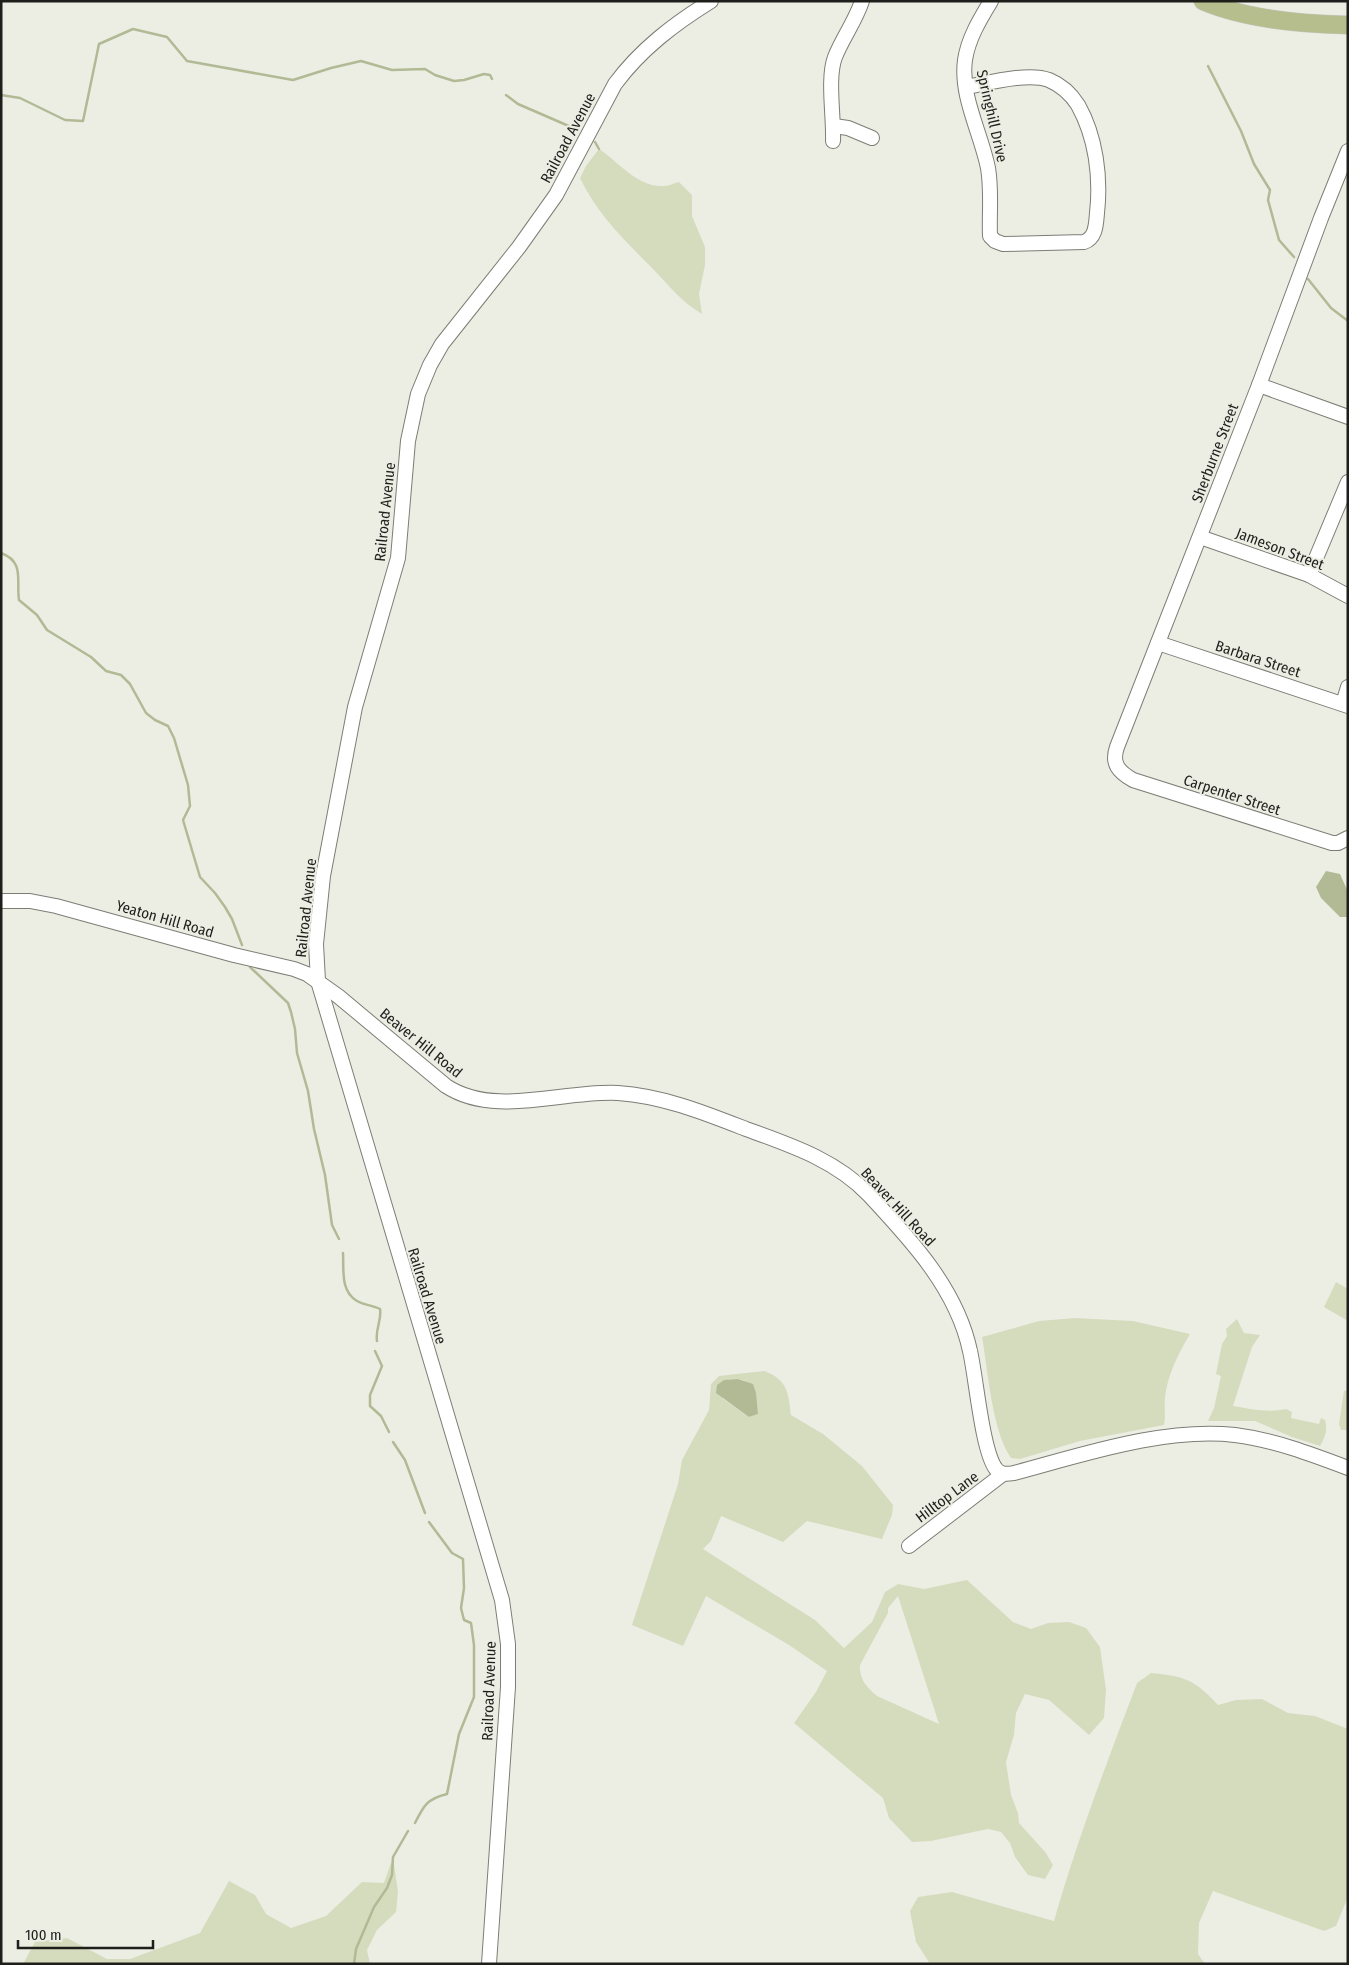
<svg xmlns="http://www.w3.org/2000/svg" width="1349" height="1965" font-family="'Fira Sans Condensed',sans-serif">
  <rect width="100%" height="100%" fill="#eceee4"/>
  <g fill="#d5dcbe" fill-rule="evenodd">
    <path d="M599,149C619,162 638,188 664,186C669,186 674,183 679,182L692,195V216L705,247V265L699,294L702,314C683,303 669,286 654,270C626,242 597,214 580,178L586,166Z"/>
    <polygon points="1336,1282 1348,1289 1348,1321 1324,1307"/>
    <path d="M1075,1318L1133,1321L1190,1334C1178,1354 1168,1374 1165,1397C1164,1407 1166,1416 1164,1425L1080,1441L1020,1459L1011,1458C992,1431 988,1371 982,1337L1039,1321Z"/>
    <path d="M1237,1319L1244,1333L1260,1335L1252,1347L1233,1406C1250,1409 1269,1413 1286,1409L1292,1412L1291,1418L1319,1424L1321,1418L1325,1420C1328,1430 1325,1438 1320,1446L1292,1437L1255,1421H1208L1214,1408L1221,1376L1216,1374L1222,1344L1227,1336L1226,1329Z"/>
    <path d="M765,1371C788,1381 788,1392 791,1415L823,1434L862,1466L893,1505L892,1515L882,1539L807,1521L783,1542L721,1516L711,1541L703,1549L815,1620L844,1648L872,1622L885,1592L898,1584L924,1589L967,1580L1013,1622L1031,1629L1048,1623L1069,1622L1086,1628L1100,1647L1106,1690L1104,1718L1089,1735L1049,1700L1025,1694L1016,1713L1014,1735L1006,1762L1011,1795L1018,1813L1019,1823L1046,1853L1053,1865L1045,1879L1028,1875L1015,1857L1010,1843L1001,1832L988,1829L931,1841L912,1842L889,1818L883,1798L794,1723L816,1692L827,1671L789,1645L706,1596L683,1646L632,1625L678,1484L682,1460L709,1410L711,1384L719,1376ZM738,1379C757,1382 755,1399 758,1414L749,1417L722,1398L725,1380ZM898,1596L939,1724L877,1696C867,1688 859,1679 860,1665L888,1613V1608Z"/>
    <polygon points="1348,1390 1348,1430 1341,1430 1339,1424 1344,1391"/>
    <path d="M1151,1673C1185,1676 1195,1680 1218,1705L1236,1700L1262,1699L1288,1713L1315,1716L1348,1729V1897L1336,1926L1324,1931L1213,1891L1199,1923L1198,1954L1205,1964H930L916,1942L910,1911L918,1897L952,1892L1054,1921C1077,1840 1107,1762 1137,1683Z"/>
    <polygon points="393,1857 398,1892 396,1912 377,1930 367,1950 370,1964 23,1964 35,1942 67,1938 107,1959 130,1959 200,1933 229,1881 255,1895 266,1914 291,1928 326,1916 362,1882 384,1883"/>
  </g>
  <g fill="#b1ba95">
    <polygon points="1326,871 1340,874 1348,892 1348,917 1340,917 1321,898 1316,887"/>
    <polygon points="738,1379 753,1384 756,1393 758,1414 749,1417 716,1393 717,1385 724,1380"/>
  </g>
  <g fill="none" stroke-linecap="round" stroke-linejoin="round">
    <g stroke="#b1ba95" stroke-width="2.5">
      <polyline points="1208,66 1241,131 1254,164 1270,190 1268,200 1279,240 1294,257"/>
      <polyline points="1,95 20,98 65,120 83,121 99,44 133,29 167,37 187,61 293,80 331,68 361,61 392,70 425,69 435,75 454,81 464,80 484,74 490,75 492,79"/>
      <polyline points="506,95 518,104 578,130"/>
      <polyline points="595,142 599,149"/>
      <polyline points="1308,279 1331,308 1348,321"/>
      <path d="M1,553C25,562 16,580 19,600L37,615L47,630L91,657L106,671L121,675L130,684L146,713L155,720L168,726L174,738L188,785L190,806L183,820L200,877L215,893L225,907L232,919L242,945"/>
      <polyline points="250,967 288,1003 291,1012 295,1029 297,1053 308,1091 314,1129 325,1175 332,1225 339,1239"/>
      <path d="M343,1253C344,1269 340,1291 357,1301C364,1305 372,1305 380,1309C382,1320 375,1329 377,1341"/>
      <polyline points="375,1351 382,1366 370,1395 370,1406 381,1416 389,1432"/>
      <polyline points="393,1442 405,1460 425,1513"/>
      <path d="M415,1823C424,1805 427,1799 447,1794L459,1734L474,1697V1645L471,1623L464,1620L461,1608L464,1588L463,1559L452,1553L429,1522"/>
      <polyline points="354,1964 356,1949 374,1907 387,1888 392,1875 393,1857 408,1831"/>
    </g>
    <defs>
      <g id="minor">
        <path d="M966,87C988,83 1028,72 1049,80C1061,85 1071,94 1078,105C1096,137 1101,177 1097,213C1096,224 1096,238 1084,242L1003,244L995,241L990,236C989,213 992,192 988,168C981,133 960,96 965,60C968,39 980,19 991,1"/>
        <polyline points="834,126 848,128 872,138"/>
        <path d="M833,141C834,117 827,78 835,57C843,37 855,22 862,1"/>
        <path d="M1348,151L1321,218L1259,385L1117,747C1111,764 1119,772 1133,780L1332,843H1338L1348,838"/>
        <polyline points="1259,385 1348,417"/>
        <polyline points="1200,537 1309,575 1348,596"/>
        <polyline points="1309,575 1348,482"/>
        <polyline points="1158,643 1348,706"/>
        <polyline points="1343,704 1348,687"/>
        <path d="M1,901H30L56,906L234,955L294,969L307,974L338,996L446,1086C495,1118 563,1090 618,1093C663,1096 705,1113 746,1129C790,1145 836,1160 869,1195C911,1240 957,1289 970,1351C976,1376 982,1451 996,1469C1001,1475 1007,1474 1014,1473C1082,1455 1164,1427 1235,1435C1274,1440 1311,1454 1348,1468"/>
        <polyline points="909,1546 1003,1474"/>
        <path d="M489,1964L508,1687V1644L502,1600L318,981L316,944L323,876L355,707L398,558L408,441L418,394L430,365L442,344L519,247L556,195L615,84C641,49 674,24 711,1"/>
      </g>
      <path id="major" d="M1203,1C1245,19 1302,24 1348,25"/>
    </defs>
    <use href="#minor" stroke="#7c7e75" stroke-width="16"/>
    <use href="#major" stroke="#c9c9c8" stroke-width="19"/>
    <use href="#minor" stroke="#fff" stroke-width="14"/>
    <use href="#major" stroke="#b5be8c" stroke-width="18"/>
  </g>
  <g text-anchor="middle" stroke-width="4" stroke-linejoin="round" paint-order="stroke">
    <g font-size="15" fill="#1e1f1b" stroke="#eceee4">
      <text transform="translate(992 116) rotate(77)" y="5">Springhill Drive</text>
      <text transform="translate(568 138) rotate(-62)" y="5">Railroad Avenue</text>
      <text transform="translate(1215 453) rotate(-69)" y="5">Sherburne Street</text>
      <text transform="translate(385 512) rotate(-84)" y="5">Railroad Avenue</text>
      <text transform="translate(1280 549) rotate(21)" y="5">Jameson Street</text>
      <text transform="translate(1258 659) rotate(18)" y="5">Barbara Street</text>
      <text transform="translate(1232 795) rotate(18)" y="5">Carpenter Street</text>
      <text transform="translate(306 908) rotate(-84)" y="5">Railroad Avenue</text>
      <text transform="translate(165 919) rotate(16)" y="5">Yeaton Hill Road</text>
      <text transform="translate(421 1043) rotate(39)" y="5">Beaver Hill Road</text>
      <text transform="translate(898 1207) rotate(47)" y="5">Beaver Hill Road</text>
      <text transform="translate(427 1296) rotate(73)" y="5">Railroad Avenue</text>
      <text transform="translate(947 1497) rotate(-37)" y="5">Hilltop Lane</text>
      <text transform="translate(489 1691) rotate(-88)" y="5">Railroad Avenue</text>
    </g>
  </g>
  <rect width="1349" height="1965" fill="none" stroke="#1e1f1b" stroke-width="5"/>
  <path d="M18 1940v8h135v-8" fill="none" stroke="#1e1f1b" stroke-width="2.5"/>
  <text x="25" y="1940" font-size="15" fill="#1e1f1b" stroke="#eceee4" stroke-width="4" paint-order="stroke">100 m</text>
</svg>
